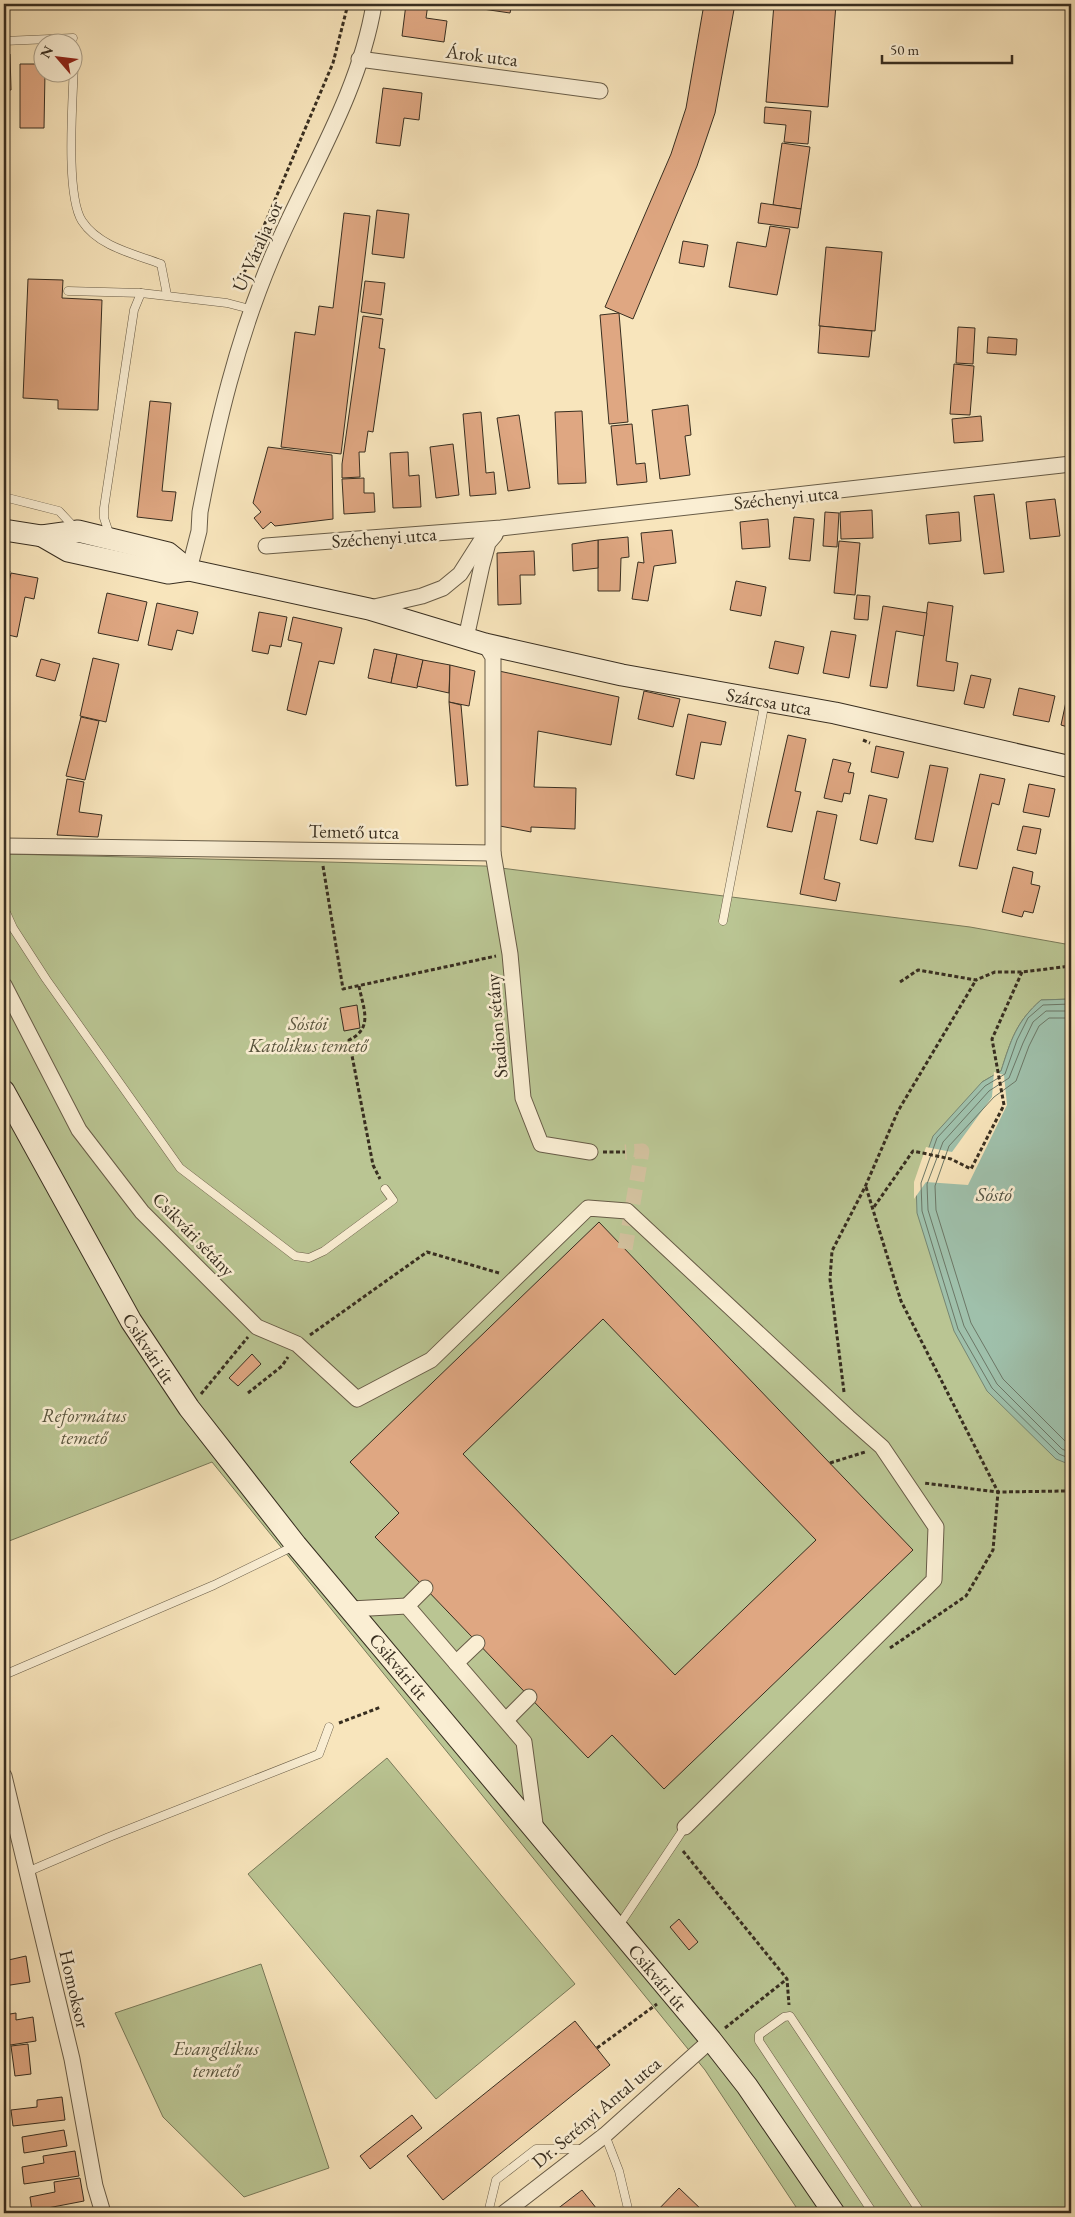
<svg xmlns="http://www.w3.org/2000/svg" width="1075" height="2217" font-family="'EB Garamond',serif">
  <rect width="100%" height="100%" fill="#f8e5bc"/>
  <filter id="stains"><feTurbulence type="fractalNoise" baseFrequency=".004" numOctaves="4"/><feColorMatrix values="0 0 0 0 .2 0 0 0 0 .09 0 0 0 0 .02 0 0 0 .5 -.17"/></filter>
  <radialGradient id="worn" r=".72"><stop offset=".6" stop-color="#630" stop-opacity="0"/><stop offset="1" stop-color="#630" stop-opacity=".3"/></radialGradient>
  <g fill="#bac593" stroke="#797a5a">
    <path d="M7,854L485,866L970,927L1071,945V999L1041,1000C1016,1022 1011,1040 1001,1071L982,1082L1071,1256V2213H800L705,2070L212,1462L4,1543V855Z"/>
    <polygon points="387,1758 575,1984 436,2099 248,1874"/>
    <polygon points="261,1964 329,2168 244,2197 163,2117 115,2013"/>
  </g>
  <path fill="#9fc0ab" stroke="#768673" d="M1071,999V1465L1056,1459L987,1391L954,1331L917,1213L916,1183L933,1136L982,1082L1001,1071C1011,1040 1016,1022 1041,1000Z"/>
  <polygon fill="#f8e5bc" points="994,1072 1004,1075 1007,1105 968,1185 926,1182 914,1199 914,1182 926,1147 952,1152 992,1097"/>
  <g fill="none" stroke-linecap="round" stroke-linejoin="round">
    <g stroke="#6c7766" stroke-width="1">
      <polyline points="1071,1004 1043,1005 1028,1018 1017,1040 1005,1074 985,1086 937,1138 921,1183 922,1211 958,1329 992,1388 1059,1454 1071,1459"/>
      <polyline points="1071,1011 1046,1011 1033,1022 1023,1043 1009,1078 989,1091 943,1142 927,1184 928,1210 964,1326 997,1384 1062,1449 1071,1453"/>
      <polyline points="1071,1018 1049,1018 1039,1026 1029,1046 1016,1081 994,1097 949,1146 935,1186 936,1210 971,1323 1003,1379 1066,1442 1071,1445"/>
    </g>
  </g>
  <g fill="#dfa782" stroke="#382e20" fill-rule="evenodd">
    <rect x="4" y="4" width="66" height="3"/>
    <polygon points="406,4 428,4 426,18 447,21 444,42 402,36"/>
    <polygon points="476,4 512,4 510,13 476,8"/>
    <polygon points="704,4 735,4 715,113 697,166 633,319 605,307 671,154 686,108"/>
    <polygon points="774,4 836,4 828,107 766,102"/>
    <polygon points="4,54 10,54 11,90 4,90"/>
    <polygon points="20,64 42,64 42,72 45,72 44,128 20,128"/>
    <polygon points="383,88 422,93 419,120 404,118 400,146 376,143"/>
    <polygon points="765,107 811,111 808,144 784,142 786,125 764,123"/>
    <polygon points="782,143 810,147 801,209 773,205"/>
    <polygon points="761,203 801,209 798,228 758,223"/>
    <polygon points="377,210 409,214 404,258 372,254"/>
    <polygon points="344,213 370,216 341,454 281,447 295,332 315,335 319,306 333,308"/>
    <polygon points="770,226 790,229 777,295 729,287 737,242 766,247"/>
    <polygon points="683,241 708,245 704,267 679,263"/>
    <polygon points="826,247 882,252 875,331 819,326"/>
    <polygon points="28,279 63,280 62,298 102,300 98,410 58,409 58,400 23,398"/>
    <polygon points="365,281 385,283 381,315 361,312"/>
    <polygon points="619,313 628,422 609,424 600,315"/>
    <polygon points="363,316 383,319 379,348 385,349 373,432 368,431 365,452 359,452 360,477 342,478 342,464"/>
    <polygon points="820,326 872,331 869,357 818,353"/>
    <polygon points="958,327 975,328 973,364 956,363"/>
    <polygon points="988,337 1017,339 1016,355 987,353"/>
    <polygon points="954,364 974,366 970,415 950,414"/>
    <polygon points="150,401 171,403 162,491 176,492 172,521 137,517"/>
    <polygon points="688,405 691,435 685,436 690,475 660,479 652,410"/>
    <polygon points="582,411 586,483 558,484 555,412"/>
    <polygon points="481,412 486,473 494,472 496,494 470,496 463,414"/>
    <polygon points="519,415 530,488 508,491 497,418"/>
    <polygon points="981,416 983,441 954,443 952,419"/>
    <polygon points="632,424 636,464 645,463 647,482 617,485 611,426"/>
    <polygon points="453,444 459,495 436,498 430,447"/>
    <polygon points="268,447 332,455 333,519 275,526 271,522 263,529 254,518 261,512 253,503"/>
    <polygon points="408,452 409,476 419,475 421,507 393,508 390,453"/>
    <polygon points="364,478 364,493 374,493 375,512 344,514 342,479"/>
    <polygon points="994,494 1004,572 984,574 974,496"/>
    <polygon points="1055,499 1060,536 1030,539 1026,502"/>
    <polygon points="872,510 873,538 841,539 840,512"/>
    <polygon points="825,512 839,513 837,547 823,546"/>
    <polygon points="959,512 961,541 929,544 926,515"/>
    <polygon points="794,517 814,519 810,561 789,559"/>
    <polygon points="768,519 770,547 742,549 740,522"/>
    <polygon points="672,530 676,563 654,566 648,601 632,599 638,562 644,563 641,533"/>
    <polygon points="628,537 629,557 621,558 620,591 598,591 598,540"/>
    <polygon points="598,540 598,568 573,571 572,544"/>
    <polygon points="839,541 860,543 855,595 834,593"/>
    <polygon points="534,551 535,575 520,575 521,604 498,605 497,553"/>
    <polygon points="4,570 10,571 4,600"/>
    <polygon points="11,573 38,578 34,599 25,597 17,637 4,634 4,607"/>
    <polygon points="736,581 766,587 761,616 730,610"/>
    <polygon points="107,593 147,602 138,641 98,633"/>
    <polygon points="857,595 870,596 868,620 854,619"/>
    <polygon points="928,602 953,606 946,661 958,663 954,691 917,686"/>
    <polygon points="157,603 198,612 193,634 177,630 172,650 148,645"/>
    <polygon points="883,606 927,613 924,636 896,631 887,688 870,686"/>
    <polygon points="259,612 287,617 281,647 270,645 268,654 252,651"/>
    <polygon points="293,617 342,628 334,664 319,661 306,715 287,710 302,643 288,640"/>
    <polygon points="831,631 856,635 849,678 823,673"/>
    <polygon points="775,641 804,647 798,674 769,668"/>
    <polygon points="374,649 397,654 391,683 368,678"/>
    <polygon points="397,654 423,660 417,688 391,683"/>
    <polygon points="93,658 119,664 106,722 80,716"/>
    <polygon points="41,659 60,664 55,681 36,676"/>
    <polygon points="423,660 450,665 449,693 417,686"/>
    <polygon points="450,665 475,671 469,706 449,702"/>
    <polygon points="499,671 619,697 611,745 538,731 534,787 576,788 575,829 531,827 531,832 500,826"/>
    <polygon points="971,675 991,679 984,708 964,704"/>
    <polygon points="1019,688 1055,696 1049,722 1013,715"/>
    <polygon points="644,691 680,699 673,727 638,719"/>
    <polygon points="1067,697 1071,697 1071,728 1061,725"/>
    <polygon points="449,702 461,705 468,785 456,786"/>
    <polygon points="688,714 726,722 721,745 701,742 694,779 676,775"/>
    <polygon points="81,717 99,721 85,780 66,776"/>
    <polygon points="788,735 806,739 795,791 801,792 792,832 767,827"/>
    <polygon points="876,746 904,752 898,778 871,772"/>
    <polygon points="833,759 851,763 848,772 854,773 850,794 844,793 842,802 824,798"/>
    <polygon points="930,765 948,768 933,842 915,839"/>
    <polygon points="980,774 1005,779 999,805 992,803 977,869 959,866"/>
    <polygon points="67,779 84,782 79,812 102,815 98,837 57,835"/>
    <polygon points="1029,784 1055,789 1049,817 1023,812"/>
    <polygon points="869,795 887,799 877,844 860,840"/>
    <polygon points="4,803 8,803 9,822 4,822"/>
    <polygon points="817,811 837,815 824,879 840,883 836,901 800,894"/>
    <polygon points="1023,826 1041,829 1036,854 1017,850"/>
    <polygon points="1013,867 1033,872 1031,884 1040,886 1033,913 1024,911 1022,917 1002,912"/>
    <polygon points="357,1005 360,1028 344,1031 340,1008"/>
    <path d="M599,1222L913,1550L664,1789L612,1735L588,1758L425,1588L375,1537L399,1513L350,1462ZM603,1319L816,1540L675,1675L463,1454Z"/>
    <polygon points="252,1354 261,1364 238,1386 229,1378"/>
    <polygon points="679,1919 698,1942 689,1950 670,1927"/>
    <polygon points="26,1956 30,1982 4,1986 4,1971 6,1970 4,1961"/>
    <polygon points="16,2013 16,2020 33,2017 36,2041 4,2046 4,2015"/>
    <polygon points="575,2021 610,2065 443,2200 407,2156"/>
    <polygon points="28,2044 31,2074 15,2076 11,2046"/>
    <polygon points="62,2097 65,2120 13,2126 11,2110 37,2107 37,2100"/>
    <polygon points="412,2115 422,2128 370,2169 360,2156"/>
    <polygon points="64,2130 67,2146 24,2153 22,2137"/>
    <polygon points="75,2151 79,2176 24,2184 22,2167 44,2163 43,2156"/>
    <polygon points="80,2178 84,2201 32,2211 30,2197 55,2192 54,2182"/>
    <polygon points="679,2188 705,2213 655,2213"/>
    <polygon points="582,2190 600,2213 552,2213"/>
  </g>
  <g fill="none" stroke-linecap="round" stroke-linejoin="round">
    <polyline stroke="#d2c09d" stroke-width="15" stroke-dasharray="15 8" stroke-linecap="butt" points="625,1249 642,1151 625,1152"/>
    <defs>
      <g id="lane">
        <polyline points="4,41 73,38"/>
        <path d="M74,63C73,98 65,194 82,221C99,247 135,254 161,264L167,295"/>
        <polyline points="68,291 141,293"/>
        <polyline points="4,497 59,511 75,528"/>
        <polyline points="110,536 104,518 104,508 134,310 141,293 227,303 250,309"/>
        <polyline points="4,908 13,928 46,979 180,1168 295,1256 309,1258 324,1251 393,1200 385,1189"/>
        <polyline points="723,921 763,712 760,701"/>
        <polyline points="4,1675 214,1585 294,1546"/>
        <polyline points="27,1872 109,1837 319,1754 329,1727"/>
        <polyline points="618,1927 685,1827"/>
        <polyline points="605,2135 619,2171 629,2213"/>
        <polyline points="488,2213 496,2180 536,2149 584,2149"/>
        <polyline points="873,2213 759,2041 759,2035 784,2017 790,2016 921,2213"/>
      </g>
      <g id="street">
        <polyline points="359,59 600,91"/>
        <polyline points="266,546 501,528 1071,464"/>
        <path d="M189,570L199,531L200,512C217,424 237,340 272,257C307,174 359,95 374,4"/>
        <polyline points="370,608 422,596 443,588 460,574 481,541 497,531"/>
        <polyline points="466,638 482,565 488,543 495,535"/>
        <polyline points="4,846 493,853 493,657 485,644"/>
        <polyline points="493,853 510,954 523,1098 541,1144 590,1152"/>
        <polyline points="4,985 79,1130 142,1212 257,1327 297,1344 357,1399 431,1360 588,1208 627,1211 848,1417 882,1447 936,1527 934,1580 685,1827"/>
        <polyline points="407,1606 425,1588"/>
        <polyline points="351,1609 407,1606 524,1742 536,1831"/>
        <polyline points="456,1663 477,1643"/>
        <polyline points="506,1720 529,1697"/>
        <polyline points="4,1776 72,2059 95,2186 103,2213"/>
        <polyline points="504,2213 605,2135 711,2040"/>
      </g>
      <g id="secondary">
        <polyline points="4,530 42,536 78,531 168,553 189,570"/>
        <polyline points="42,536 68,551 168,573 189,570 369,609 485,644 622,675 835,713 1071,767"/>
        <polyline points="4,1091 131,1321 189,1408 296,1545 711,2040 747,2086 834,2213"/>
      </g>
    </defs>
    <use href="#lane" stroke="#685c47" stroke-width="9"/>
    <use href="#street" stroke="#685c47" stroke-width="17"/>
    <use href="#secondary" stroke="#382e20" stroke-width="23"/>
    <g stroke="#382e20" stroke-width="3" stroke-dasharray="4 2.5" stroke-linecap="butt">
      <polyline points="244,273 333,63 348,4"/>
      <polyline points="863,740 870,743"/>
      <polyline points="323,866 343,989 496,956"/>
      <polyline points="900,982 918,970 976,980 995,972 1022,972 1071,966"/>
      <path d="M359,986C363,1008 374,1028 349,1040L373,1165L380,1179"/>
      <polyline points="603,1152 625,1152"/>
      <polyline points="866,1187 901,1301 998,1492 1067,1491 1071,1495"/>
      <polyline points="874,1207 913,1151 951,1159 971,1169 1004,1105 992,1039 1022,972"/>
      <polyline points="310,1335 427,1252 499,1273"/>
      <polyline points="844,1392 830,1279 832,1251 865,1187 898,1111 976,980"/>
      <polyline points="248,1393 282,1366 288,1357"/>
      <polyline points="201,1394 248,1337"/>
      <polyline points="830,1463 865,1452"/>
      <polyline points="890,1648 966,1596 993,1550 998,1492 924,1483"/>
      <polyline points="339,1723 381,1707"/>
      <polyline points="683,1851 787,1979 789,2005"/>
      <polyline points="725,2028 787,1979"/>
      <polyline points="597,2048 657,2004"/>
    </g>
    <use href="#lane" stroke="#faeed3" stroke-width="8"/>
    <use href="#street" stroke="#faeed3" stroke-width="15"/>
    <use href="#secondary" stroke="#faeed3" stroke-width="21"/>
  </g>
  <g text-anchor="middle" stroke-width="5" stroke-linejoin="round" paint-order="stroke">
    <g font-size="19" fill="#382e20" stroke="#faeed3">
      <text transform="translate(482 55) rotate(7)" y="7">Árok utca</text>
      <text transform="translate(257 246) rotate(-66)" y="7">Új Váralja sor</text>
      <text transform="translate(786 497) rotate(-6)" y="7">Széchenyi utca</text>
      <text transform="translate(384 537) rotate(-4)" y="7">Széchenyi utca</text>
      <text transform="translate(769 701) rotate(10)" y="7">Szárcsa utca</text>
      <text transform="translate(354 831) rotate(1)" y="7">Temető utca</text>
      <text transform="translate(496 1026) rotate(-95)" y="7">Stadion sétány</text>
      <text transform="translate(194 1234) rotate(46)" y="7">Csikvári sétány</text>
      <text transform="translate(149 1348) rotate(57)" y="7">Csikvári út</text>
      <text transform="translate(399 1666) rotate(50)" y="7">Csikvári út</text>
      <text transform="translate(658 1977) rotate(50)" y="7">Csikvári út</text>
      <text transform="translate(75 1989) rotate(77)" y="7">Homoksor</text>
      <text transform="translate(596 2112) rotate(-40)" y="7">Dr. Serényi Antal utca</text>
    </g>
    <g font-size="19" font-style="italic" fill="#58543d" stroke="#faeed3">
      <text x="308" y="1030">Sóstói<tspan x="308" dy="22">Katolikus temető</tspan></text>
      <text x="84" y="1422">Református<tspan x="84" dy="22">temető</tspan></text>
      <text x="216" y="2055">Evangélikus<tspan x="216" dy="22">temető</tspan></text>
    </g>
    <g font-size="20" font-style="italic" fill="#525243" stroke="#faeed3">
      <text x="994" y="1201">Sóstó</text>
    </g>
  </g>
  <rect width="1075" height="2217" fill="none" stroke="#f8e5bc" stroke-width="20"/>
  <rect x="5" y="5" width="1065" height="2207" fill="none" stroke="#382e20" stroke-width="2.5"/>
  <rect x="10" y="10" width="1055" height="2197" fill="none" stroke="#382e20"/>
  <g transform="translate(58 58) rotate(298)"><circle r="24" fill="#faeed3" stroke="#aca18b"/>
  <path d="M0-4L9 19L0 12L-9 19Z" fill="#8f2418"/>
  <text y="-8" font-size="14" font-weight="bold" text-anchor="middle" fill="#382e20">N</text>
  </g>
  <path d="M882 55v8h130v-8" fill="none" stroke="#382e20" stroke-width="2.5"/>
  <text x="890" y="55" font-size="15" fill="#382e20" stroke="#faeed3" stroke-width="4" paint-order="stroke">50 m</text>
  <rect width="100%" height="100%" filter="url(#stains)"/>
  <rect width="100%" height="100%" fill="url(#worn)"/>
</svg>
